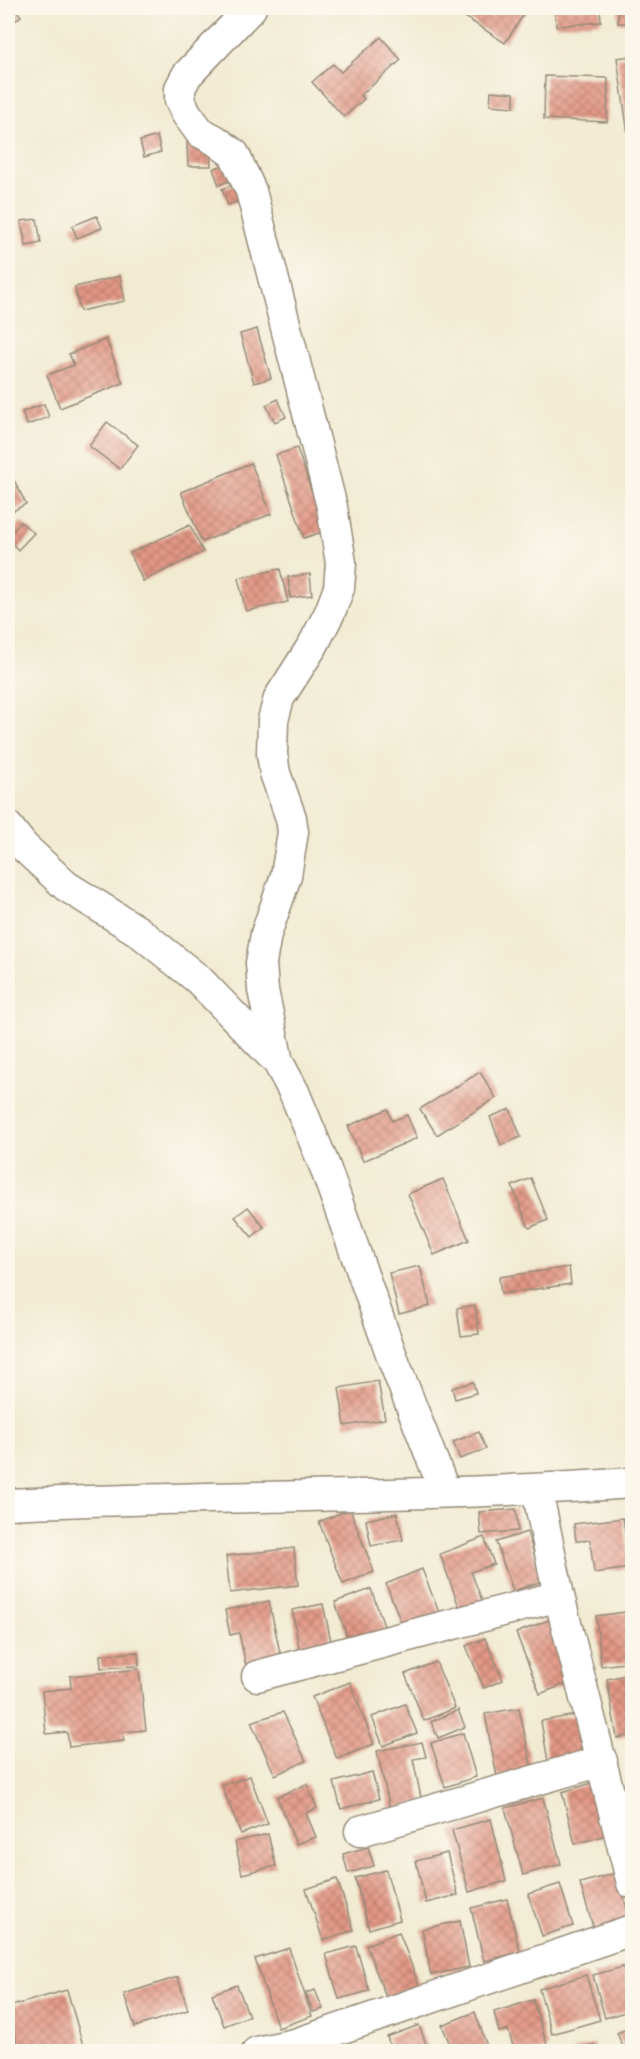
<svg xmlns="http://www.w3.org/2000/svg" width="640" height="2059" font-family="Caveat,sans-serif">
  <defs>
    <pattern id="building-cross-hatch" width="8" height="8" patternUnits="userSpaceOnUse" patternTransform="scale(1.5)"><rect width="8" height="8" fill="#e39886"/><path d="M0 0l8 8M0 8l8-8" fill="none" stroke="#b97c6d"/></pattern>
  </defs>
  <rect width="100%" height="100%" fill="#fbf7ec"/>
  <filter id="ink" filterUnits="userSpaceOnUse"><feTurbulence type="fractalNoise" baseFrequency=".0167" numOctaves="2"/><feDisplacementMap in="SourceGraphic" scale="12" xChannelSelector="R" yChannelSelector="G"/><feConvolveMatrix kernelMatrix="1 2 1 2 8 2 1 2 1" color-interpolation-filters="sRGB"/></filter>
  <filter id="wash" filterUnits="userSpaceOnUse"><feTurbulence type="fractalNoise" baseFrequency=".008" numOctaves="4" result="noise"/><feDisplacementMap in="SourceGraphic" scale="24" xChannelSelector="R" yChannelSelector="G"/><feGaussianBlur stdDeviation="1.35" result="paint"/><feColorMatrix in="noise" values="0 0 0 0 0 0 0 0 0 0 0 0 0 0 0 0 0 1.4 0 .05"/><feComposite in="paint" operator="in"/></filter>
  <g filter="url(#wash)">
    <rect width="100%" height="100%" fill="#f1ebd2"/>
    <g id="blocks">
      <g fill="url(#building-cross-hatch)">
        <polygon points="8,8 14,8 21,16 8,27"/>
        <polygon points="467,8 528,8 505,43 462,15"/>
        <polygon points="554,8 600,8 601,22 556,26"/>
        <rect x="618" y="8" width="14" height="15"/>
        <polygon points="381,37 401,60 361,95 364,99 344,117 312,82 333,64 341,72"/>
        <polygon points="632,56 632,133 628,134 617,58"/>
        <polygon points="545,76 608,78 607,122 544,119"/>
        <polygon points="491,91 514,93 514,107 490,105"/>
        <polygon points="157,136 161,152 144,157 140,141"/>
        <polygon points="210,142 211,166 188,166 187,143"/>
        <polygon points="233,161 239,176 219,185 213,169"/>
        <polygon points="240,182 245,199 228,205 222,189"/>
        <polygon points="97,216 102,228 77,238 72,226"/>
        <polygon points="37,219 41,243 26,246 21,221"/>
        <polygon points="120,276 125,301 80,311 75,287"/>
        <polygon points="257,329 271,378 254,383 240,334"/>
        <polygon points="106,339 123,383 60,408 47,375 74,365 69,354"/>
        <polygon points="278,399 286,417 275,422 266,405"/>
        <polygon points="44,404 49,417 27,425 22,412"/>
        <polygon points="107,422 138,445 120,469 89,446"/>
        <polygon points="297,448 325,531 304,538 276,455"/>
        <polygon points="251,463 271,514 202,542 181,492"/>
        <polygon points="10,472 26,504 11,512 8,505 8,473"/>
        <polygon points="21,522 34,533 18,550 8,539 8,536"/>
        <polygon points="190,525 203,552 143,581 130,553"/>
        <polygon points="280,569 288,602 246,611 238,578"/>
        <polygon points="310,574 312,595 290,598 288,577"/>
        <polygon points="480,1072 496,1098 437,1135 420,1109"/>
        <polygon points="388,1109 392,1121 407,1115 417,1138 363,1161 348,1126"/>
        <polygon points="510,1109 521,1137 501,1145 490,1117"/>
        <polygon points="531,1178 548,1220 529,1228 512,1186"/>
        <polygon points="443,1179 469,1240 434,1255 408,1194"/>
        <polygon points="248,1207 264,1227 252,1237 235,1217"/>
        <polygon points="420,1266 430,1306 399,1314 389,1273"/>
        <polygon points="569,1267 571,1284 501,1294 499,1277"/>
        <polygon points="475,1305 479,1334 461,1336 457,1308"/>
        <polygon points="378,1381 385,1419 345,1426 339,1388"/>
        <polygon points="473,1382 476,1393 455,1399 452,1388"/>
        <polygon points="479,1432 486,1449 460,1459 453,1442"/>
        <polygon points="350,1509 374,1572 343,1584 319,1522"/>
        <polygon points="516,1509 518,1531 481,1534 479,1512"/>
        <polygon points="397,1513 403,1540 371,1546 366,1520"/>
        <polygon points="623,1518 630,1568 594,1573 590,1540 576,1541 574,1524"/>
        <polygon points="527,1532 543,1581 513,1591 496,1542"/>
        <polygon points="484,1537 494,1564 471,1572 483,1603 461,1612 440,1554"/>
        <polygon points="294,1548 298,1585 230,1593 226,1556"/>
        <polygon points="422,1569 442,1620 406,1635 386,1584"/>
        <polygon points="371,1589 389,1640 353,1653 335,1602"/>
        <polygon points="269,1601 282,1662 247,1670 239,1633 230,1635 225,1610"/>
        <polygon points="323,1604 332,1646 300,1653 292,1610"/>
        <polygon points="632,1611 632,1662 601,1666 596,1616"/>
        <polygon points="551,1619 575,1680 540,1694 516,1633"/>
        <polygon points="485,1638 503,1680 484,1688 466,1646"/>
        <polygon points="138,1652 139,1666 101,1668 100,1655"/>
        <polygon points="436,1662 455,1708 424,1721 405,1674"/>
        <polygon points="139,1669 146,1730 123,1732 124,1741 69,1747 67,1732 46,1734 42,1691 71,1688 70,1676"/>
        <polygon points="632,1674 632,1735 617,1738 607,1679"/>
        <polygon points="350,1682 374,1744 337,1759 312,1697"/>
        <polygon points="405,1704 417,1733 383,1746 372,1717"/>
        <polygon points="519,1708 532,1769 497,1777 485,1714"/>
        <polygon points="458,1710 465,1727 438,1738 431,1722"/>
        <polygon points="283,1712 306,1761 275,1775 251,1722"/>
        <polygon points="575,1715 583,1761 549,1767 541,1721"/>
        <polygon points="463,1733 476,1777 445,1787 431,1743"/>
        <polygon points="422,1742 426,1757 413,1759 422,1802 390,1809 377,1751"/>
        <polygon points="372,1772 379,1799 341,1809 334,1782"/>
        <polygon points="250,1776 268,1824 241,1834 222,1786"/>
        <polygon points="592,1783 607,1835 575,1844 562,1792"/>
        <polygon points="307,1784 317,1808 306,1813 316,1837 296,1844 277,1797"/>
        <polygon points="543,1798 561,1864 523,1875 505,1808"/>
        <polygon points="491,1819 506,1881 469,1892 452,1830"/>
        <polygon points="268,1834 276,1866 242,1874 235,1842"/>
        <polygon points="368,1847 374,1866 348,1873 343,1854"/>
        <polygon points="447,1853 458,1895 426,1903 416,1861"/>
        <polygon points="386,1870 400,1920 369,1929 355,1878"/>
        <polygon points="617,1873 630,1919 594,1930 580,1883"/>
        <polygon points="337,1879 354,1930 323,1940 306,1889"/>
        <polygon points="560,1884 573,1926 542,1936 528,1894"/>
        <polygon points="507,1899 520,1952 484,1961 471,1908"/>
        <polygon points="460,1921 469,1967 431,1975 422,1929"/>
        <polygon points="399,1932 419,1985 386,1997 366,1945"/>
        <polygon points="356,1946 369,1991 339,1999 326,1954"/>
        <polygon points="289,1948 312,2016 278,2028 255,1959"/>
        <polygon points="623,1967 632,2002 632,2010 605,2018 593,1975"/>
        <polygon points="586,1975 600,2020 552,2034 539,1989"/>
        <polygon points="178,1977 188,2010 135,2027 124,1994"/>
        <polygon points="237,1985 249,2016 224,2026 212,1994"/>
        <polygon points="67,1990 85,2052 19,2052 8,2007"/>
        <polygon points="315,1990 323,2009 313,2012 306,1993"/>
        <polygon points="533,2000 548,2048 535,2052 515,2052 508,2030 499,2032 494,2012"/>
        <polygon points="475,2012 489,2052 453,2052 442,2025"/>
        <polygon points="419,2025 429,2052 392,2052 387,2037"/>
        <polygon points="632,2027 632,2052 625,2052 617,2033"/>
        <polygon points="594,2044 596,2052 572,2052 572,2051"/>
      </g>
    </g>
  </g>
  <g filter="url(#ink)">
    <use href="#blocks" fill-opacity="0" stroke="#968a78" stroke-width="1.5"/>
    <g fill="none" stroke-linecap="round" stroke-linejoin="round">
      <defs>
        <g id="minor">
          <polyline points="251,8 187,75 180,88 180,100 186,113 200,132 215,140 234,154 251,191 332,507 341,563 339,588 330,612 313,645 279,698 273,720 272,754 275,773 291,818 293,832 286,876 266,934 261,963 263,990 278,1062"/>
          <polyline points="8,827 23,846 66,886 138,931 199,980 278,1062 294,1092 325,1167 394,1362 445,1492"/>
          <polyline points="537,1490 559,1596 632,1883"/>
          <path d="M8,1504C216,1495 425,1498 632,1483"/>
          <polyline points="257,1676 559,1596"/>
          <polyline points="360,1831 602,1761"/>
          <polyline points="257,2052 295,2044 632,1930"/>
        </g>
      </defs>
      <use href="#minor" stroke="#968a78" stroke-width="33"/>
      <use href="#minor" stroke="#fff" stroke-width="30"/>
    </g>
  </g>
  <rect width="640" height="2059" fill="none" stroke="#fbf7ec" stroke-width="30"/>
</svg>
